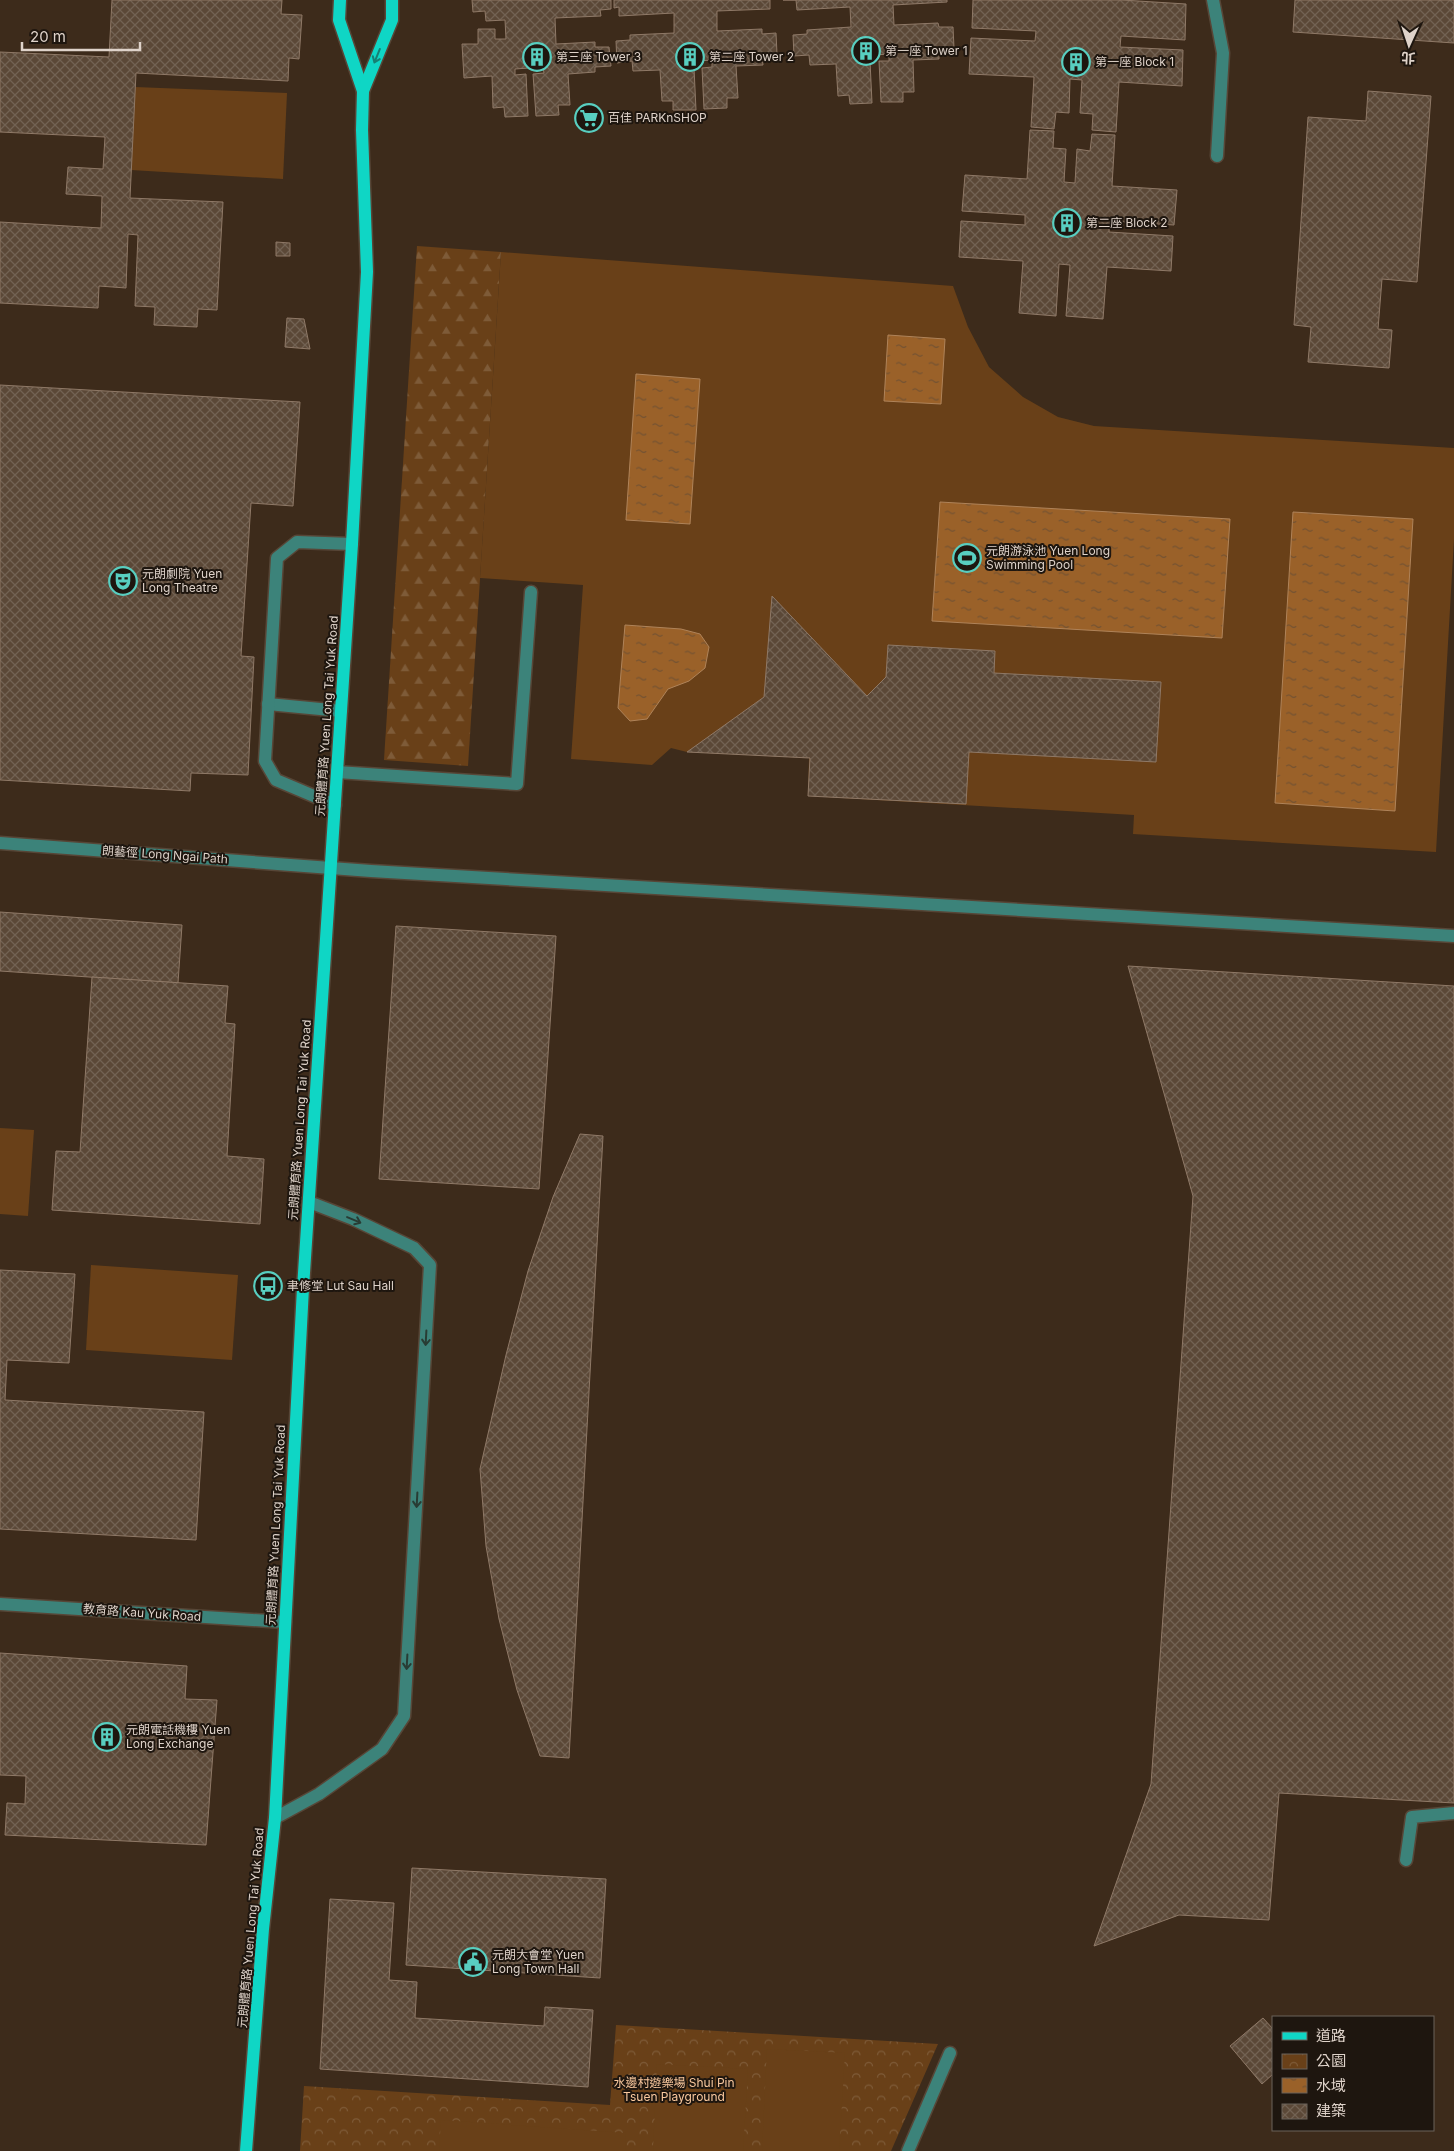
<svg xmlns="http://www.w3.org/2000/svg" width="1454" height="2151" font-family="Inter,'Noto Sans TC',sans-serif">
  <defs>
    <pattern id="forest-firs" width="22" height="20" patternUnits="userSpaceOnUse" patternTransform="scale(1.25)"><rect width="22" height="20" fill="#694018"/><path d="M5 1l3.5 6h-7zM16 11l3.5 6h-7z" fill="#7e5b38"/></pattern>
    <pattern id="park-crowns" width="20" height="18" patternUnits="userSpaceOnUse" patternTransform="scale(1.25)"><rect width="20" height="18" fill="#694018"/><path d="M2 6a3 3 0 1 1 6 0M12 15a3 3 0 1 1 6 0" fill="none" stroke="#7e5b38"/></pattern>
    <pattern id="water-ripples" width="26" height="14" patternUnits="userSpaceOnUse" patternTransform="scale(1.25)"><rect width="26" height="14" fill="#9a6129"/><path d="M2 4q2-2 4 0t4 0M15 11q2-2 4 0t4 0" fill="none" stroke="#735232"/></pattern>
    <pattern id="building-cross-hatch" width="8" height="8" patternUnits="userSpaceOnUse" patternTransform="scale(1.25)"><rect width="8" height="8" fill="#5b4837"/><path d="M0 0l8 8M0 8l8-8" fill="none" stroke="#726253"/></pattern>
  </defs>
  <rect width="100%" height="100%" fill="#3d2b1b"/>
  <polygon fill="url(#forest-firs)" points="417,246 501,252 468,766 384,760"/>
  <polygon fill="url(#park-crowns)" points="616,2025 938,2044 891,2151 300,2151 304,2086 610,2105"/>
  <g fill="#694018">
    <polygon points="135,87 287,93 283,179 131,170"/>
    <polygon points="501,252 953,286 968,327 989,367 1023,397 1058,417 1094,426 1454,448 1454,539 1436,852 1133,834 1134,815 808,796 809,758 687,752 671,748 652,765 571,759 583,585 480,578"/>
    <polygon points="0,1128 34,1130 28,1216 0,1214"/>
    <polygon points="91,1265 238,1275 232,1360 86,1350"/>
    <polygon points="767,2049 845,2053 839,2151 762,2151"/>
    <polygon points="657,2064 748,2069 743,2151 653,2151"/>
    <polygon points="441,2120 626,2133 625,2151 439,2151"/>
  </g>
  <g fill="url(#water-ripples)" stroke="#af8359">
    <polygon points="888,335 945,339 941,404 884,401"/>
    <polygon points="636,374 700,379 690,524 626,520"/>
    <polygon points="940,502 1230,519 1222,638 932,621"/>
    <polygon points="1293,512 1413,519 1395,811 1275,803"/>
    <polygon points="625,625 681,629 700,634 709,647 705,668 689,681 668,689 647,719 630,721 618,708"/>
  </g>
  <g fill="url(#building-cross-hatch)" stroke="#8f7967">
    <polygon points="112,0 282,0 281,14 302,15 299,59 289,58 288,81 136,73 130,198 223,202 217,310 198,309 197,327 154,325 155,307 135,306 138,235 128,234 126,288 99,286 98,308 0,303 0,222 101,228 102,196 66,194 68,167 103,169 105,137 0,132 0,52 109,57"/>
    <polygon points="472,0 611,0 611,9 600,10 601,16 555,18 556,44 595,42 595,47 609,47 611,66 595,67 595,72 568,74 570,105 558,105 559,115 536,116 533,74 544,73 543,67 515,69 515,75 526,74 528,116 505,117 504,107 493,108 492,76 464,78 462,44 478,44 478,29 495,29 495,39 506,39 505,20 486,21 485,11 473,12"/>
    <polygon points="614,0 770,0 770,9 717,11 717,31 762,29 762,34 776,33 777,54 762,55 763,65 736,66 738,98 727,98 727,108 704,109 702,68 712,67 712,60 683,62 683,69 694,68 696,110 673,110 673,101 662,101 660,70 633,71 632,61 617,63 616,41 630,40 630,35 674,33 674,13 619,16 619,7 614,8"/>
    <polygon points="783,0 947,0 947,2 893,5 894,25 938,23 939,27 953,27 954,48 939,49 939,59 913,60 914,92 903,92 903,102 881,102 879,61 889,61 889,54 860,56 860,62 870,61 872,103 850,104 849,95 838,96 836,64 810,65 809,55 794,56 793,35 807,34 807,30 851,27 850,7 797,10 796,0"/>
    <polygon points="973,0 1122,0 1186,4 1185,40 1121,36 1120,47 1183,50 1182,86 1119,82 1116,132 1092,130 1093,114 1080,113 1082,80 1070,79 1069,113 1056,112 1054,129 1031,127 1034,77 969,74 971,38 1035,41 1036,31 972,28"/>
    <polygon points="1295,0 1454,0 1454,43 1293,32"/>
    <polygon points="1368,91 1431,96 1417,282 1382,279 1378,329 1392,330 1389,368 1308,362 1311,327 1294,325 1308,117 1366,121"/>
    <polygon points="1030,130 1054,131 1053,148 1066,149 1064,182 1075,183 1077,149 1090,151 1092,134 1115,135 1112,186 1177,190 1174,225 1110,221 1109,232 1173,236 1171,271 1107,267 1103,319 1066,316 1070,265 1059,264 1056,316 1019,313 1023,261 959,257 961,221 1025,225 1025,215 962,211 965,175 1027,179"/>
    <polygon points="276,242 290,243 290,256 276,256"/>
    <polygon points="287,318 304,319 310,349 285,347"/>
    <polygon points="0,385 300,402 293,506 251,503 241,656 254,657 248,775 191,773 190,791 0,780"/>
    <polygon points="772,596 867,696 886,677 888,645 995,651 994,673 1161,682 1156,762 969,752 966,804 808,796 810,758 687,752 764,697"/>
    <polygon points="0,912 182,925 178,983 0,971"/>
    <polygon points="396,926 556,936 539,1189 379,1179"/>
    <polygon points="1128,966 1454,986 1454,1803 1279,1793 1269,1920 1179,1915 1094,1946 1151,1784 1193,1196"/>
    <polygon points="92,977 228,986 225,1023 235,1024 227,1156 264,1159 260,1224 52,1210 56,1151 80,1152"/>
    <polygon points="580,1134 603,1136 569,1758 540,1756 517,1690 499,1619 486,1546 480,1469 506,1355 528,1271 553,1197"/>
    <polygon points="0,1270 75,1274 69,1363 7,1360 5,1400 204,1412 196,1540 0,1529"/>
    <polygon points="0,1653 187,1666 185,1699 217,1700 206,1845 5,1835 7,1803 25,1804 26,1776 0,1775"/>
    <polygon points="412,1868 606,1879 600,1978 406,1965"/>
    <polygon points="330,1899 394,1903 389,1980 417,1982 415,2018 544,2026 545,2007 593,2010 588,2087 320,2069"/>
    <polygon points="1263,2018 1273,2029 1273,2074 1262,2084 1230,2046"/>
  </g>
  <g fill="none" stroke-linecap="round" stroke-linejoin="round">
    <defs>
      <g id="minor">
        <polyline points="1213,0 1223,53 1217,156"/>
        <polyline points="268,704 341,711"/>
        <polyline points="337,772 517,784 531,592"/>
        <polyline points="335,805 276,780 265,761 277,558 297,542 352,544"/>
        <polyline points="0,843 371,871 1454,936"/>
        <polyline points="0,1604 285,1622"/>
        <polyline points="275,1818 319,1794 382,1749 404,1716 430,1265 414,1248 353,1219 309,1202"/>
        <polyline points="1406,1860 1412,1817 1454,1813"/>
        <polyline points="908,2151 950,2053"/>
      </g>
      <g id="major">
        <polyline points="340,0 339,20 363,91"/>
        <polyline points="246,2151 263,1929 275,1818 303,1288 352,544 367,272 362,130 363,91 392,20 392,0"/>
      </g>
    </defs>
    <use href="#minor" stroke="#574637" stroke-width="15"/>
    <use href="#major" stroke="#574637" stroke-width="15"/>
    <use href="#minor" stroke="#3c837a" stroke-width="12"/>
    <use href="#major" stroke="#0fd6c5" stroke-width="12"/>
  </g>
  <defs><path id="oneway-shaft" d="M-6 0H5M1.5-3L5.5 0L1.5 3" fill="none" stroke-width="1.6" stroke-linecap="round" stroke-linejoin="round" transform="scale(1.25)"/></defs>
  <use stroke="#168073" href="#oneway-shaft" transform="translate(377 56) rotate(112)"/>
  <g stroke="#283c34">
    <use href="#oneway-shaft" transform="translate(354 1220) rotate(23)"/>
    <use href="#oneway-shaft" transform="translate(426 1338) rotate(93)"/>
    <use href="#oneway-shaft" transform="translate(417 1500) rotate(93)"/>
    <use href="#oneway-shaft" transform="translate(407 1662) rotate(93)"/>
  </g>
  <defs>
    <symbol id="building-ring" viewBox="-11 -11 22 22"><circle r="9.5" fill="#1e160f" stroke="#58cec0" stroke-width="1.5"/><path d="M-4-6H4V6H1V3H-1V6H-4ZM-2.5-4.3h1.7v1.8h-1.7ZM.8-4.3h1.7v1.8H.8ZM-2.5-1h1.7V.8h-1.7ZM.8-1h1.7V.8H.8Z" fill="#58cec0"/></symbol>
    <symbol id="supermarket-ring" viewBox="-11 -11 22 22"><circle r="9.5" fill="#1e160f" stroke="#58cec0" stroke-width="1.5"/><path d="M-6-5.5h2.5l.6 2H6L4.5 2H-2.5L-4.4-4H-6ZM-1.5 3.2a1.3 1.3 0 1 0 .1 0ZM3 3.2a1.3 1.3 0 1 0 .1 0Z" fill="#58cec0"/></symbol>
    <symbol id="stadium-ring" viewBox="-11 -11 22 22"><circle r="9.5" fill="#1e160f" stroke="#58cec0" stroke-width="1.5"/><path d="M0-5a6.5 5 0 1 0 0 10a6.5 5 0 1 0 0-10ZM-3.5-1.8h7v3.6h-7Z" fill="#58cec0"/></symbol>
    <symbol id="theatre-ring" viewBox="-11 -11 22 22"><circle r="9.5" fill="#1e160f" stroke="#58cec0" stroke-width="1.5"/><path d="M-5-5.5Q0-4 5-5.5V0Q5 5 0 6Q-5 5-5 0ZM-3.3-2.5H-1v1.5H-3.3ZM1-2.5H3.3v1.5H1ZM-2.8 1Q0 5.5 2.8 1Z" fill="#58cec0"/></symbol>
    <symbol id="bus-ring" viewBox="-11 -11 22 22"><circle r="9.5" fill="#1e160f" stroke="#58cec0" stroke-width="1.5"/><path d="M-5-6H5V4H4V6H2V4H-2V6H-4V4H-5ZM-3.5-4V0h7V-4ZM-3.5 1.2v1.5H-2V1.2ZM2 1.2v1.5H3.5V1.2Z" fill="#58cec0"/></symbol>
    <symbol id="civic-ring" viewBox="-11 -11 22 22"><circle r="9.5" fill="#1e160f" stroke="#58cec0" stroke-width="1.5"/><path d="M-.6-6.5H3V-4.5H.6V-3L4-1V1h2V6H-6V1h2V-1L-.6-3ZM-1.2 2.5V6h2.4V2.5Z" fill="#58cec0"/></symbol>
  </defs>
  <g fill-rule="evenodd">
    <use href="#building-ring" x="850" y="35" width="32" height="32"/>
    <use href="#building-ring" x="521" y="41" width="32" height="32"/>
    <use href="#building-ring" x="674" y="41" width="32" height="32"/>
    <use href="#building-ring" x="1060" y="46" width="32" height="32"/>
    <use href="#supermarket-ring" x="573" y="102" width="32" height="32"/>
    <use href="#building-ring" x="1051" y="207" width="32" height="32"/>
    <use href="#stadium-ring" x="951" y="542" width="32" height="32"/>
    <use href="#theatre-ring" x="107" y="565" width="32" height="32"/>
    <use href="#bus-ring" x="252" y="1270" width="32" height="32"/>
    <use href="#building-ring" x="91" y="1721" width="32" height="32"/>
    <use href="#civic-ring" x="457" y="1946" width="32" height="32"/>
  </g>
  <g text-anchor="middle" stroke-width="4" stroke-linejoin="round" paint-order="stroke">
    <g font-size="12" fill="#dfd3ca" stroke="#1e160f" text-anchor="start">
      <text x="885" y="55">第一座 Tower 1</text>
      <text x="556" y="61">第三座 Tower 3</text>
      <text x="709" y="61">第二座 Tower 2</text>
      <text x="1095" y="66">第一座 Block 1</text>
      <text x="608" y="122">百佳 PARKnSHOP</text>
      <text x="1086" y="227">第二座 Block 2</text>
      <text x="986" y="555">元朗游泳池 Yuen Long<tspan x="986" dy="14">Swimming Pool</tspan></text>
      <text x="142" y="578">元朗劇院 Yuen<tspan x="142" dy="14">Long Theatre</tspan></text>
      <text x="287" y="1290">聿修堂 Lut Sau Hall</text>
      <text x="126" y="1734">元朗電話機樓 Yuen<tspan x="126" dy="14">Long Exchange</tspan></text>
      <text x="492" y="1959">元朗大會堂 Yuen<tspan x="492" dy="14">Long Town Hall</tspan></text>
    </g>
    <g font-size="12" fill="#dfd3ca" stroke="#1e160f">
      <text transform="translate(327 716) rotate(-86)" y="4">元朗體育路 Yuen Long Tai Yuk Road</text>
      <text transform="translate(165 855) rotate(4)" y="4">朗藝徑 Long Ngai Path</text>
      <text transform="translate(300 1120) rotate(-86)" y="4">元朗體育路 Yuen Long Tai Yuk Road</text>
      <text transform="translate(276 1525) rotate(-87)" y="4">元朗體育路 Yuen Long Tai Yuk Road</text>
      <text transform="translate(142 1613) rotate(4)" y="4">教育路 Kau Yuk Road</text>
      <text transform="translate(251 1928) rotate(-85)" y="4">元朗體育路 Yuen Long Tai Yuk Road</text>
    </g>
    <g font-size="12" fill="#f9c89e" stroke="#1e160f">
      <text x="674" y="2087">水邊村遊樂場 Shui Pin<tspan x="674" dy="14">Tsuen Playground</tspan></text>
    </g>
  </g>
  <rect x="1272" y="2016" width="162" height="115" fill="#1e160f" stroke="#6b625a"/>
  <rect x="1282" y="2032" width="25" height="8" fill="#0fd6c5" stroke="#6b625a"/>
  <text x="1316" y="2041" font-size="15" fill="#dfd3ca">道路</text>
  <rect x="1282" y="2054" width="25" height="15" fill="url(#park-crowns)" stroke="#6b625a"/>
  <text x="1316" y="2066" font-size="15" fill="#dfd3ca">公園</text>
  <rect x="1282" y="2078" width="25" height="15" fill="url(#water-ripples)" stroke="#6b625a"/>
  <text x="1316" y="2091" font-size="15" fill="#dfd3ca">水域</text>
  <rect x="1282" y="2104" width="25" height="15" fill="url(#building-cross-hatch)" stroke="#6b625a"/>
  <text x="1316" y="2116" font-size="15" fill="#dfd3ca">建築</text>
  <g transform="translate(1409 45) rotate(183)" stroke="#1e160f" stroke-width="4" paint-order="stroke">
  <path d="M0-4L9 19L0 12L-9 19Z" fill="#dfd3ca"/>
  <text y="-8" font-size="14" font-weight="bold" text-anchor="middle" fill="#dfd3ca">北</text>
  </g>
  <path d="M22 42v8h118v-8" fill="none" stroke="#dfd3ca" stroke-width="2.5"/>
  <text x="30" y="42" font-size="15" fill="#dfd3ca" stroke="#1e160f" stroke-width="4" paint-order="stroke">20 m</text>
</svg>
